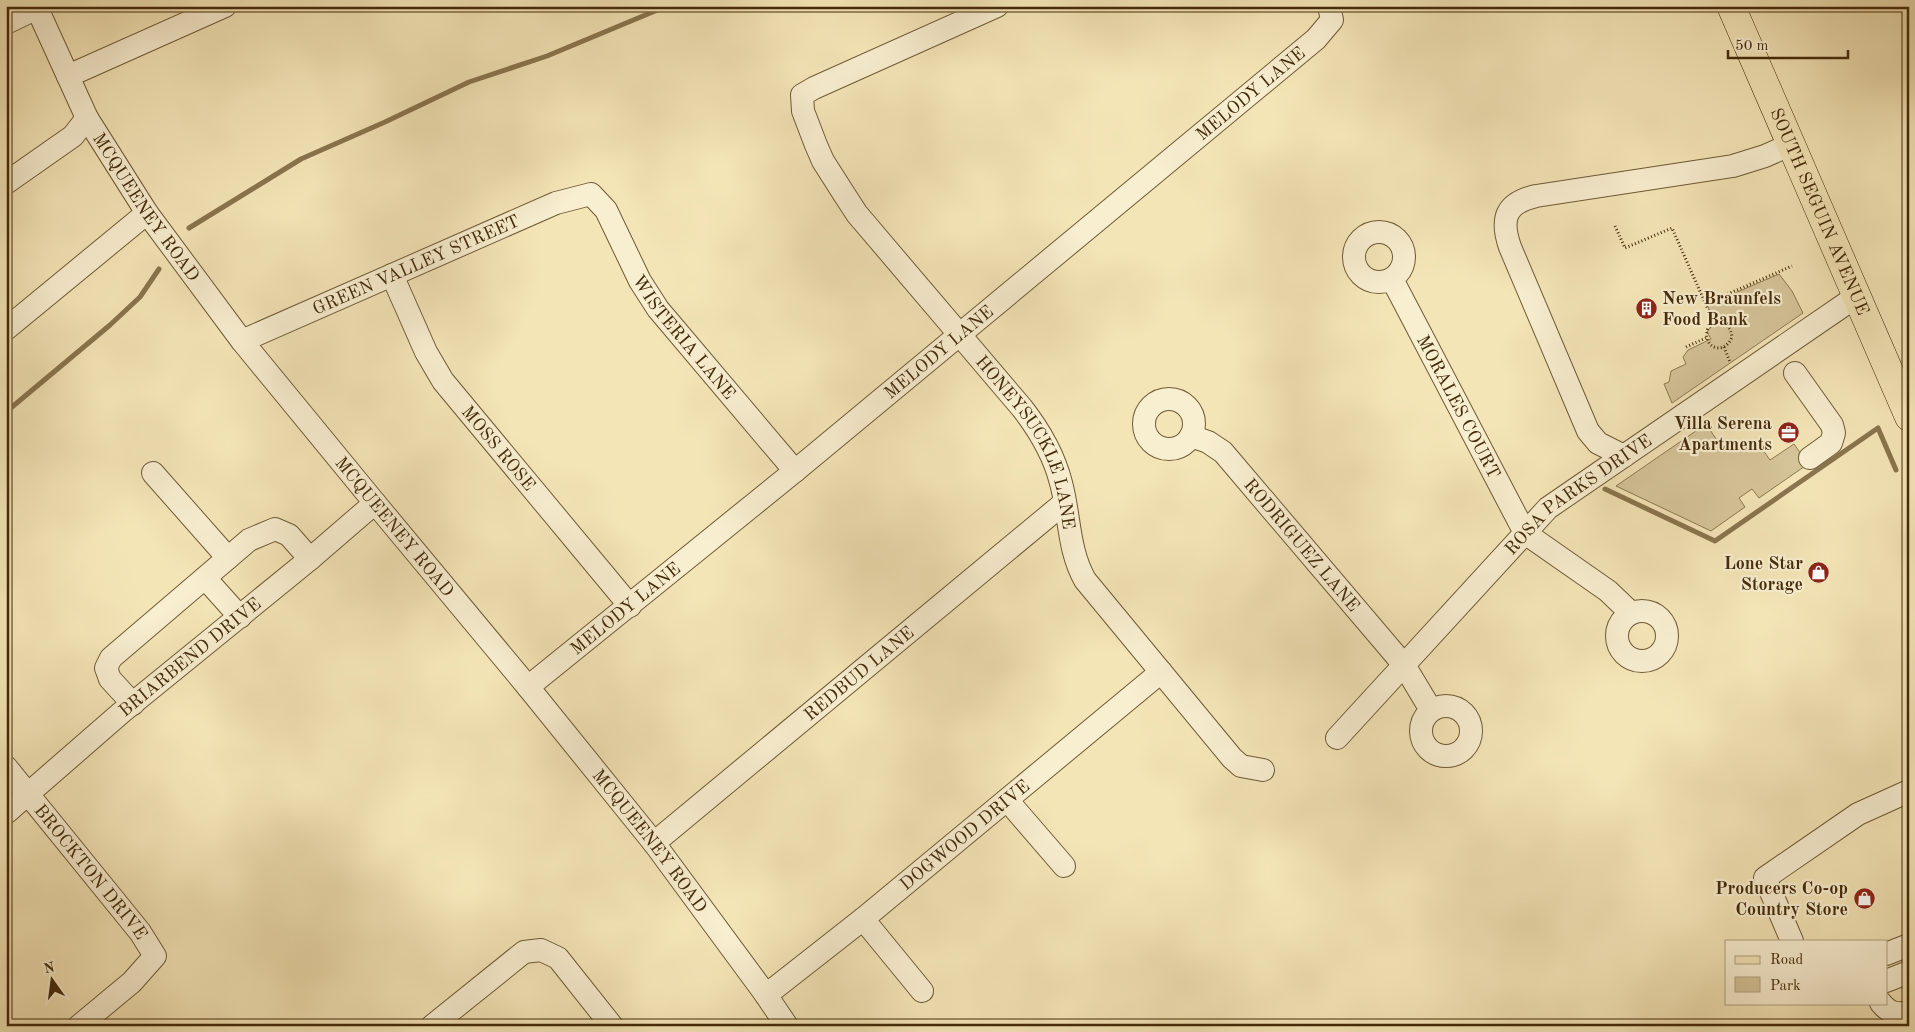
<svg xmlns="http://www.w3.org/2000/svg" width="1915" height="1032" font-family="'Old Standard TT',serif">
  <rect width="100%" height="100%" fill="#f4e5b7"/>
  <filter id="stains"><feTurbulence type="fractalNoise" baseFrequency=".004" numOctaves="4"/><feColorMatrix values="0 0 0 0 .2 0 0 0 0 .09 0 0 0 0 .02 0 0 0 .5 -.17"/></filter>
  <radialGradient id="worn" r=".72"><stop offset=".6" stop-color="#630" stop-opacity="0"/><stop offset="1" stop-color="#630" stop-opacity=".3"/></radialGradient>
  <g fill="#d6c59a" stroke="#8c7852">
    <polygon points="1779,274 1792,291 1803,313 1672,403 1664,384 1669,382 1671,371 1686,364 1683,357 1688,350 1711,339 1707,332 1709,329 1716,323 1707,305"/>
    <polygon points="1706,424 1725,452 1744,440 1751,450 1760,446 1770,460 1794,444 1808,464 1759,498 1752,489 1739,498 1745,507 1711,531 1616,486"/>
  </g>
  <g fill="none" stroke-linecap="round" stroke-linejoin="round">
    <g stroke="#89754e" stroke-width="5">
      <polyline points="189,228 301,159 385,122 469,82 547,56 667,6"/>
      <polyline points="6,412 110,325 140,297 159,269"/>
      <polyline points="1605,489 1715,541 1878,428 1896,470"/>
      <polyline points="1908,499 1909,502"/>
    </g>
    <defs>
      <g id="minor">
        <path id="s1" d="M36,6L87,118L147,213L242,341L375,503L528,687L654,843L766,995L787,1026"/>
        <path id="s2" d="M997,6L814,88L802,95L803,111L816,145L823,161L844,194L857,214L1022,408C1040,431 1054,455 1061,483C1070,516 1068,550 1085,580L1232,758L1241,766L1263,770"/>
        <polyline points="6,23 37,8"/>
        <polyline points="68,76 225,6"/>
        <polyline points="6,183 73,136 87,118"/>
        <circle cx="1379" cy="257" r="25"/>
        <path id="s3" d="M392,275L426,352L443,381L630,606"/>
        <path id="s4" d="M1392,279L1525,533L1608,591L1631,613"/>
        <polyline points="6,329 147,213"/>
        <path id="s5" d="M242,341L556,203L591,194L606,210L640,281L658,309L795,471"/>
        <polyline points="1795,373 1832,425 1834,433 1831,443 1810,458"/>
        <circle cx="1169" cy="424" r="25"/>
        <path id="s6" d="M1191,436L1208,442L1223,452L1404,665L1431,710"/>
        <path d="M1624,456L1598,443L1588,431L1510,247C1500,218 1506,203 1536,196L1733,166L1765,156L1792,144"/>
        <polyline points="153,473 228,558"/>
        <polyline points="205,578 240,617"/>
        <circle cx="1642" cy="636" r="25"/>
        <path id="s7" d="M528,687L795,471L1316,39L1332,20L1329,6"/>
        <polyline points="133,704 110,679 106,668 111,658 249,540 275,529 289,535 310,559"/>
        <circle cx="1446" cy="731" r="25"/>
        <path id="s8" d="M1337,738L1548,508L1857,296"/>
        <path id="s9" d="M6,767L140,932L155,956L132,982L79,1026"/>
        <polyline points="1007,800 1064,866"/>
        <path id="s10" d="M6,813L122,712L310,559L375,503"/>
        <path id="s11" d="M654,843L1064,503"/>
        <polyline points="863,919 922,991"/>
        <polyline points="1792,941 1765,878 1858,814 1909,791"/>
        <polyline points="1886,954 1909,945"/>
        <polyline points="1886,981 1909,972"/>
        <path id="s12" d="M766,995L863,919L1161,672"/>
        <path d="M1881,1003C1889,1013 1897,1015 1909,1012"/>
        <polyline points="432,1026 524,952 541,950 558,958 612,1026"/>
      </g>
      <g id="major">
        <path id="s13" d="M1731,6L1909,417"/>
      </g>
    </defs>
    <use href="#minor" stroke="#6f5a35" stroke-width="24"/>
    <use href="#major" stroke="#432b0a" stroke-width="29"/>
    <g stroke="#432b0a" stroke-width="3" stroke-dasharray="1 2.5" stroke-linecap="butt">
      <polyline points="1615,226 1625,248 1672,228 1714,323"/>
      <polyline points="1705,304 1792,266"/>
      <path d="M1717,322C1726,323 1731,327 1732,337C1724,357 1701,347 1708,328Z"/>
      <polyline points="1686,347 1706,338"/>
      <polyline points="1724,347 1730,362"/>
    </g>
    <use href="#minor" stroke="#f8eed0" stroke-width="22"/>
    <use href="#major" stroke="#f4e5b7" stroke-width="28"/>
  </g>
  <defs>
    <symbol id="building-disc" viewBox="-11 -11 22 22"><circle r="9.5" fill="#8f2418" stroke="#f8eed0"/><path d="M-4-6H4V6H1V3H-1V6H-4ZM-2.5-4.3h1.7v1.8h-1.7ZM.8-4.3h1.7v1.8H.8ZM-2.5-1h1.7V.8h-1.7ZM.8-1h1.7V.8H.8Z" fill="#fff"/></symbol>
    <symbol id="office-disc" viewBox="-11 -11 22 22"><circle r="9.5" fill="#8f2418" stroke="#f8eed0"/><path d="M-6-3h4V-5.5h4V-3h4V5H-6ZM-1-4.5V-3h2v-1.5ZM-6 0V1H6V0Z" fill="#fff"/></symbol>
    <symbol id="shop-disc" viewBox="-11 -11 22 22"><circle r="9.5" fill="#8f2418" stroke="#f8eed0"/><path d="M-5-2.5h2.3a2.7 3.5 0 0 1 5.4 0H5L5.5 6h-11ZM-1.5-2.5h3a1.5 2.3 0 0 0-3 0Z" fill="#fff"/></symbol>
  </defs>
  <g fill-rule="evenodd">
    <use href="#building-disc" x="1634" y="296" width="25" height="25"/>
    <use href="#office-disc" x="1776" y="420" width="25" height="25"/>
    <use href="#shop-disc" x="1806" y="560" width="25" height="25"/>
    <use href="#shop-disc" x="1852" y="886" width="25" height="25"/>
  </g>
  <g text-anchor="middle" stroke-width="4.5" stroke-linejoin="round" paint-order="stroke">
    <g font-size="18" fill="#432b0a" stroke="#f8eed0">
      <text dy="6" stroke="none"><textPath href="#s7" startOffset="935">MELODY LANE</textPath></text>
      <text dy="6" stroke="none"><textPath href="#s1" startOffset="230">MCQUEENEY ROAD</textPath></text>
      <text dy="6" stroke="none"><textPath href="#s13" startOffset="224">SOUTH SEGUIN AVENUE</textPath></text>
      <text dy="6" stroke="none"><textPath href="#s5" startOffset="190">GREEN VALLEY STREET</textPath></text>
      <text dy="6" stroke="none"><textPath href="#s5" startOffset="551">WISTERIA LANE</textPath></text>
      <text dy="6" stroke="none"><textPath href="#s7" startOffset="530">MELODY LANE</textPath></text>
      <text dy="6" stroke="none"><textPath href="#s4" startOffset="144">MORALES COURT</textPath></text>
      <text dy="6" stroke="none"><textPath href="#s2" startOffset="635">HONEYSUCKLE LANE</textPath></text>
      <text dy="6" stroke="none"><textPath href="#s3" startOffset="205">MOSS ROSE</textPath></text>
      <text dy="6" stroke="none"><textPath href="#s8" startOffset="344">ROSA PARKS DRIVE</textPath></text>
      <text dy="6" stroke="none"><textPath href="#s1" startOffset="635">MCQUEENEY ROAD</textPath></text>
      <text dy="6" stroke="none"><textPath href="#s6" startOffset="158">RODRIGUEZ LANE</textPath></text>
      <text dy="6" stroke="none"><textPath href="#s7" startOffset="125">MELODY LANE</textPath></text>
      <text dy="6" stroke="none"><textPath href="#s10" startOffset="241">BRIARBEND DRIVE</textPath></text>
      <text dy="6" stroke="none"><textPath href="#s11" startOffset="266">REDBUD LANE</textPath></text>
      <text dy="6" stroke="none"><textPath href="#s12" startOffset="255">DOGWOOD DRIVE</textPath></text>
      <text dy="6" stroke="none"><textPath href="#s1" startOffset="1040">MCQUEENEY ROAD</textPath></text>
      <text dy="6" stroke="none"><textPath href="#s9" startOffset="135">BROCKTON DRIVE</textPath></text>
    </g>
    <g font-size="18" font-weight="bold" fill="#432b0a" stroke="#f8eed0" text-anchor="end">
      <text x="1662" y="304" text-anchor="start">New Braunfels<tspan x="1662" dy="21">Food Bank</tspan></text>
      <text x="1772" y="429">Villa Serena<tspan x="1772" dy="21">Apartments</tspan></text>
      <text x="1803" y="569">Lone Star<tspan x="1803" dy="21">Storage</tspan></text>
      <text x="1848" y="894">Producers Co-op<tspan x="1848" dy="21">Country Store</tspan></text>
    </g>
  </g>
  <rect width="1915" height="1032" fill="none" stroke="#f4e5b7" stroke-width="25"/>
  <rect x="8" y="8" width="1900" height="1017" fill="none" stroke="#432b0a" stroke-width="2.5"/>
  <rect x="12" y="12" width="1890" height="1007" fill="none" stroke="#432b0a"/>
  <rect x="1725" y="940" width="162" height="65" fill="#f8eed0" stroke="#b0a081"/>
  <rect x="1735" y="956" width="25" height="8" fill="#f4e5b7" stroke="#b0a081"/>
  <text x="1770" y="964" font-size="15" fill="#432b0a">Road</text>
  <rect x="1735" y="977" width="25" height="15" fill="#d6c59a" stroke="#b0a081"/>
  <text x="1770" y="990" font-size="15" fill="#432b0a">Park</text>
  <g transform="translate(52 980) rotate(346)" stroke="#f8eed0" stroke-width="4" paint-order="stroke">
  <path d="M0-4L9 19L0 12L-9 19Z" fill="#432b0a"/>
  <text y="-8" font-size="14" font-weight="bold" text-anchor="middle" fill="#432b0a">N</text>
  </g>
  <path d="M1728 50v8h120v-8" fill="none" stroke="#432b0a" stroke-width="2.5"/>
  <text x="1735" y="50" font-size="15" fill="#432b0a" stroke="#f8eed0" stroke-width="4" paint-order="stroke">50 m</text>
  <rect width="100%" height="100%" filter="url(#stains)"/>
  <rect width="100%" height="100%" fill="url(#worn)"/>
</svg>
